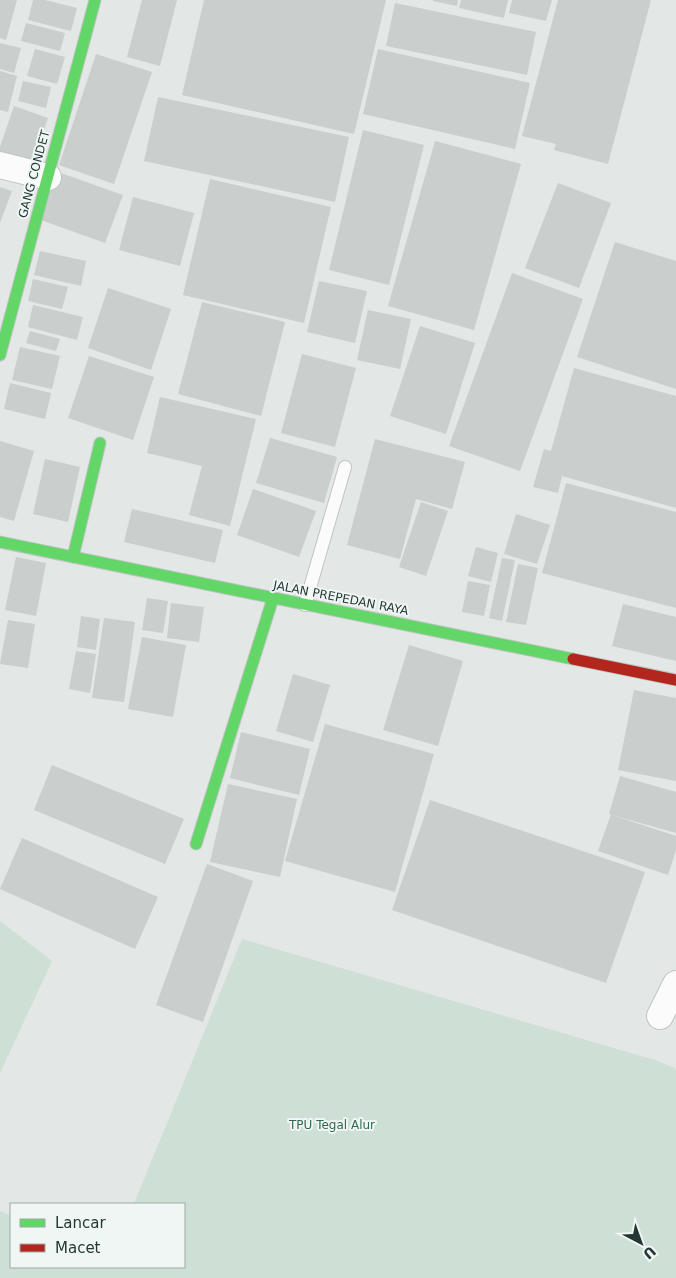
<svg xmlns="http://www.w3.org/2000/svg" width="676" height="1278" font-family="'DejaVu Sans',sans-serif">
  <rect width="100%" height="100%" fill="#e3e7e6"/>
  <g fill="#cedfd5">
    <polygon points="0,921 52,961 0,1073"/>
    <polygon points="242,939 658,1061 676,1069 676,1278 0,1278 0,1211 11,1216 11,1267 184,1267 184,1204 134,1204"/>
  </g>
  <g fill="#cacecd">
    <polygon points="0,0 17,0 6,40 0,38"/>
    <polygon points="33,0 45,0 77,8 71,31 28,20"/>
    <polygon points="142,0 177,0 160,66 127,57"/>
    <polygon points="204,0 386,0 354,134 182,95"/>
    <polygon points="433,0 458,0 457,6 433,1"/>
    <polygon points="461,0 508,0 504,18 459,8"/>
    <polygon points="512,0 552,0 546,21 509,13"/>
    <polygon points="558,0 651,0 608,164 554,150 556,144 522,136"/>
    <polygon points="395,3 536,32 527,75 386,46"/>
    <polygon points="26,23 65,33 60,51 21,41"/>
    <polygon points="0,43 21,48 14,73 0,69"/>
    <polygon points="35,49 65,57 57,84 27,76"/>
    <polygon points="378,49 530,83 515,149 363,114"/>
    <polygon points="96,54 152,72 114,184 59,165"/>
    <polygon points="0,71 17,76 8,112 0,110"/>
    <polygon points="23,81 51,87 46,108 18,101"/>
    <polygon points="158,97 349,137 335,202 144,161"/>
    <polygon points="14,106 48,118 31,166 0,156 0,147"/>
    <polygon points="363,130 424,145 389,285 329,270"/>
    <polygon points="435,141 521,164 474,330 388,306"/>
    <polygon points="55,171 123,195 105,243 38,219"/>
    <polygon points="210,179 331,207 304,323 183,295"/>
    <polygon points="558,183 611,203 579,288 525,268"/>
    <polygon points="0,187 12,191 0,223"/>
    <polygon points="133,197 194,213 180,266 119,250"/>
    <polygon points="615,242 676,261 676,389 577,357"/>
    <polygon points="40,251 86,261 81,286 34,275"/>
    <polygon points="512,273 583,299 520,471 449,446"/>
    <polygon points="33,279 68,287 62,309 28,301"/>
    <polygon points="319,281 367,291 355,343 307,332"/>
    <polygon points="108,288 171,309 151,370 88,348"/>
    <polygon points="202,302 285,322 261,416 178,394"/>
    <polygon points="33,305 83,317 77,340 28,327"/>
    <polygon points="368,310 411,319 400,369 357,360"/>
    <polygon points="420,326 475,343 446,434 390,416"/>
    <polygon points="30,331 60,339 56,351 26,343"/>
    <polygon points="20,347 60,356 52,389 12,380"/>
    <polygon points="302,354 356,368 335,447 281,433"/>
    <polygon points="89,356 154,377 133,440 68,418"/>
    <polygon points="574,368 676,396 676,508 562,476 558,493 533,487 544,449 551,451"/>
    <polygon points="10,383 51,393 45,419 4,409"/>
    <polygon points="160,397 256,419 230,526 189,515 202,466 147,453"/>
    <polygon points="270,438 337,457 324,503 256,483"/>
    <polygon points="375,439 465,462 452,509 416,499 400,559 347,545"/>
    <polygon points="0,441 34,451 14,521 0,517"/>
    <polygon points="45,459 80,467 68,522 33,514"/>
    <polygon points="566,483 676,512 676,608 542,573"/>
    <polygon points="253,489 316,511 299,557 237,535"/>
    <polygon points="421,502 448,511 426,576 399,567"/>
    <polygon points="132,509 223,530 215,563 124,542"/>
    <polygon points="516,514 550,525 537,564 504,554"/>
    <polygon points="476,547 498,553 491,582 468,576"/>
    <polygon points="16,557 46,563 36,616 5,610"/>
    <polygon points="502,558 515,560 502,621 489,618"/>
    <polygon points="518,564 538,568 526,625 506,622"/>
    <polygon points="468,581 490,585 484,616 462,612"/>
    <polygon points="147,598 168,601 163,633 142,630"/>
    <polygon points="171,603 204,607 199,642 167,638"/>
    <polygon points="623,604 676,617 676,661 612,646"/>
    <polygon points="81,616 100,619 96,650 77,647"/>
    <polygon points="104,618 135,622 124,702 92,698"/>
    <polygon points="8,620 35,624 28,668 0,664"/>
    <polygon points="142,637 186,645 173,717 128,709"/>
    <polygon points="409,645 463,661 438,746 383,730"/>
    <polygon points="76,651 96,654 90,693 69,689"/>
    <polygon points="293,674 330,685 313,742 276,731"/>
    <polygon points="634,690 676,698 676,781 618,770"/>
    <polygon points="325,724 434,754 395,892 285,861"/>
    <polygon points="241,732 310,749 299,795 230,778"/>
    <polygon points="52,765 184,819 165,864 34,810"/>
    <polygon points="620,776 676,792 676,833 612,815 676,836 676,850 668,875 598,851 611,814 609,814"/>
    <polygon points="228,784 297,799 280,877 210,862"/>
    <polygon points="430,800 645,872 606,983 392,910"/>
    <polygon points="22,838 158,897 135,949 0,889"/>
    <polygon points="207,864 253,881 203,1022 156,1005"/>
  </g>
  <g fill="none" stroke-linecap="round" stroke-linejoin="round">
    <defs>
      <polyline id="lane" points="305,605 345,467"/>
      <g id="street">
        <polyline points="0,165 48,177"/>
        <polyline points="660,1016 676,984"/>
      </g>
      <g id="fast">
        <polyline points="0,355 95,0"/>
        <polyline points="0,542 573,659"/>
        <polyline points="73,557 100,443"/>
        <polyline points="196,844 273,598"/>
      </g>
      <polyline id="jam" points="573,659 676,680"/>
    </defs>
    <use href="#lane" stroke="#c0c4c3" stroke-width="14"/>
    <use href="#street" stroke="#c0c4c3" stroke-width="28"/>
    <use href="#fast" stroke="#bfc5c3" stroke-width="13"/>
    <use href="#jam" stroke="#bfc5c3" stroke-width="13"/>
    <use href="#lane" stroke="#fbfbfb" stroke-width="12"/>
    <use href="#street" stroke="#fbfbfb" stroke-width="26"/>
    <use href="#fast" stroke="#63d668" stroke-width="11"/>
    <use href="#jam" stroke="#b3261e" stroke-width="11"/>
  </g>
  <g text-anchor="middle" stroke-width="4" stroke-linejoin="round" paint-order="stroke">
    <g font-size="12" fill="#233835" stroke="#f0f6f4">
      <text transform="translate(34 174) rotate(-75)" y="4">GANG CONDET</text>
      <text transform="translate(341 598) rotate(11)" y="4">JALAN PREPEDAN RAYA</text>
    </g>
    <g font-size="12" fill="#326a50" stroke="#f0f6f4">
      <text x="332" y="1129">TPU Tegal Alur</text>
    </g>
  </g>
  <rect x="10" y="1203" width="175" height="65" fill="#f0f6f4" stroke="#9eaaa8"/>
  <rect x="20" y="1219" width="25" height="8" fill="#63d668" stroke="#9eaaa8"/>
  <text x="55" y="1228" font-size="15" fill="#233835">Lancar</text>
  <rect x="20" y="1244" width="25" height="8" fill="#b3261e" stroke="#9eaaa8"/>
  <text x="55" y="1253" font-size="15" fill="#233835">Macet</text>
  <g transform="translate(641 1243) rotate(139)" stroke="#f0f6f4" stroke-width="4" paint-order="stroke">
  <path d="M0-4L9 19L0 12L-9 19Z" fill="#233835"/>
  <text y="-8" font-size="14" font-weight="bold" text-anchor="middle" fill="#233835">U</text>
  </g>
</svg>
